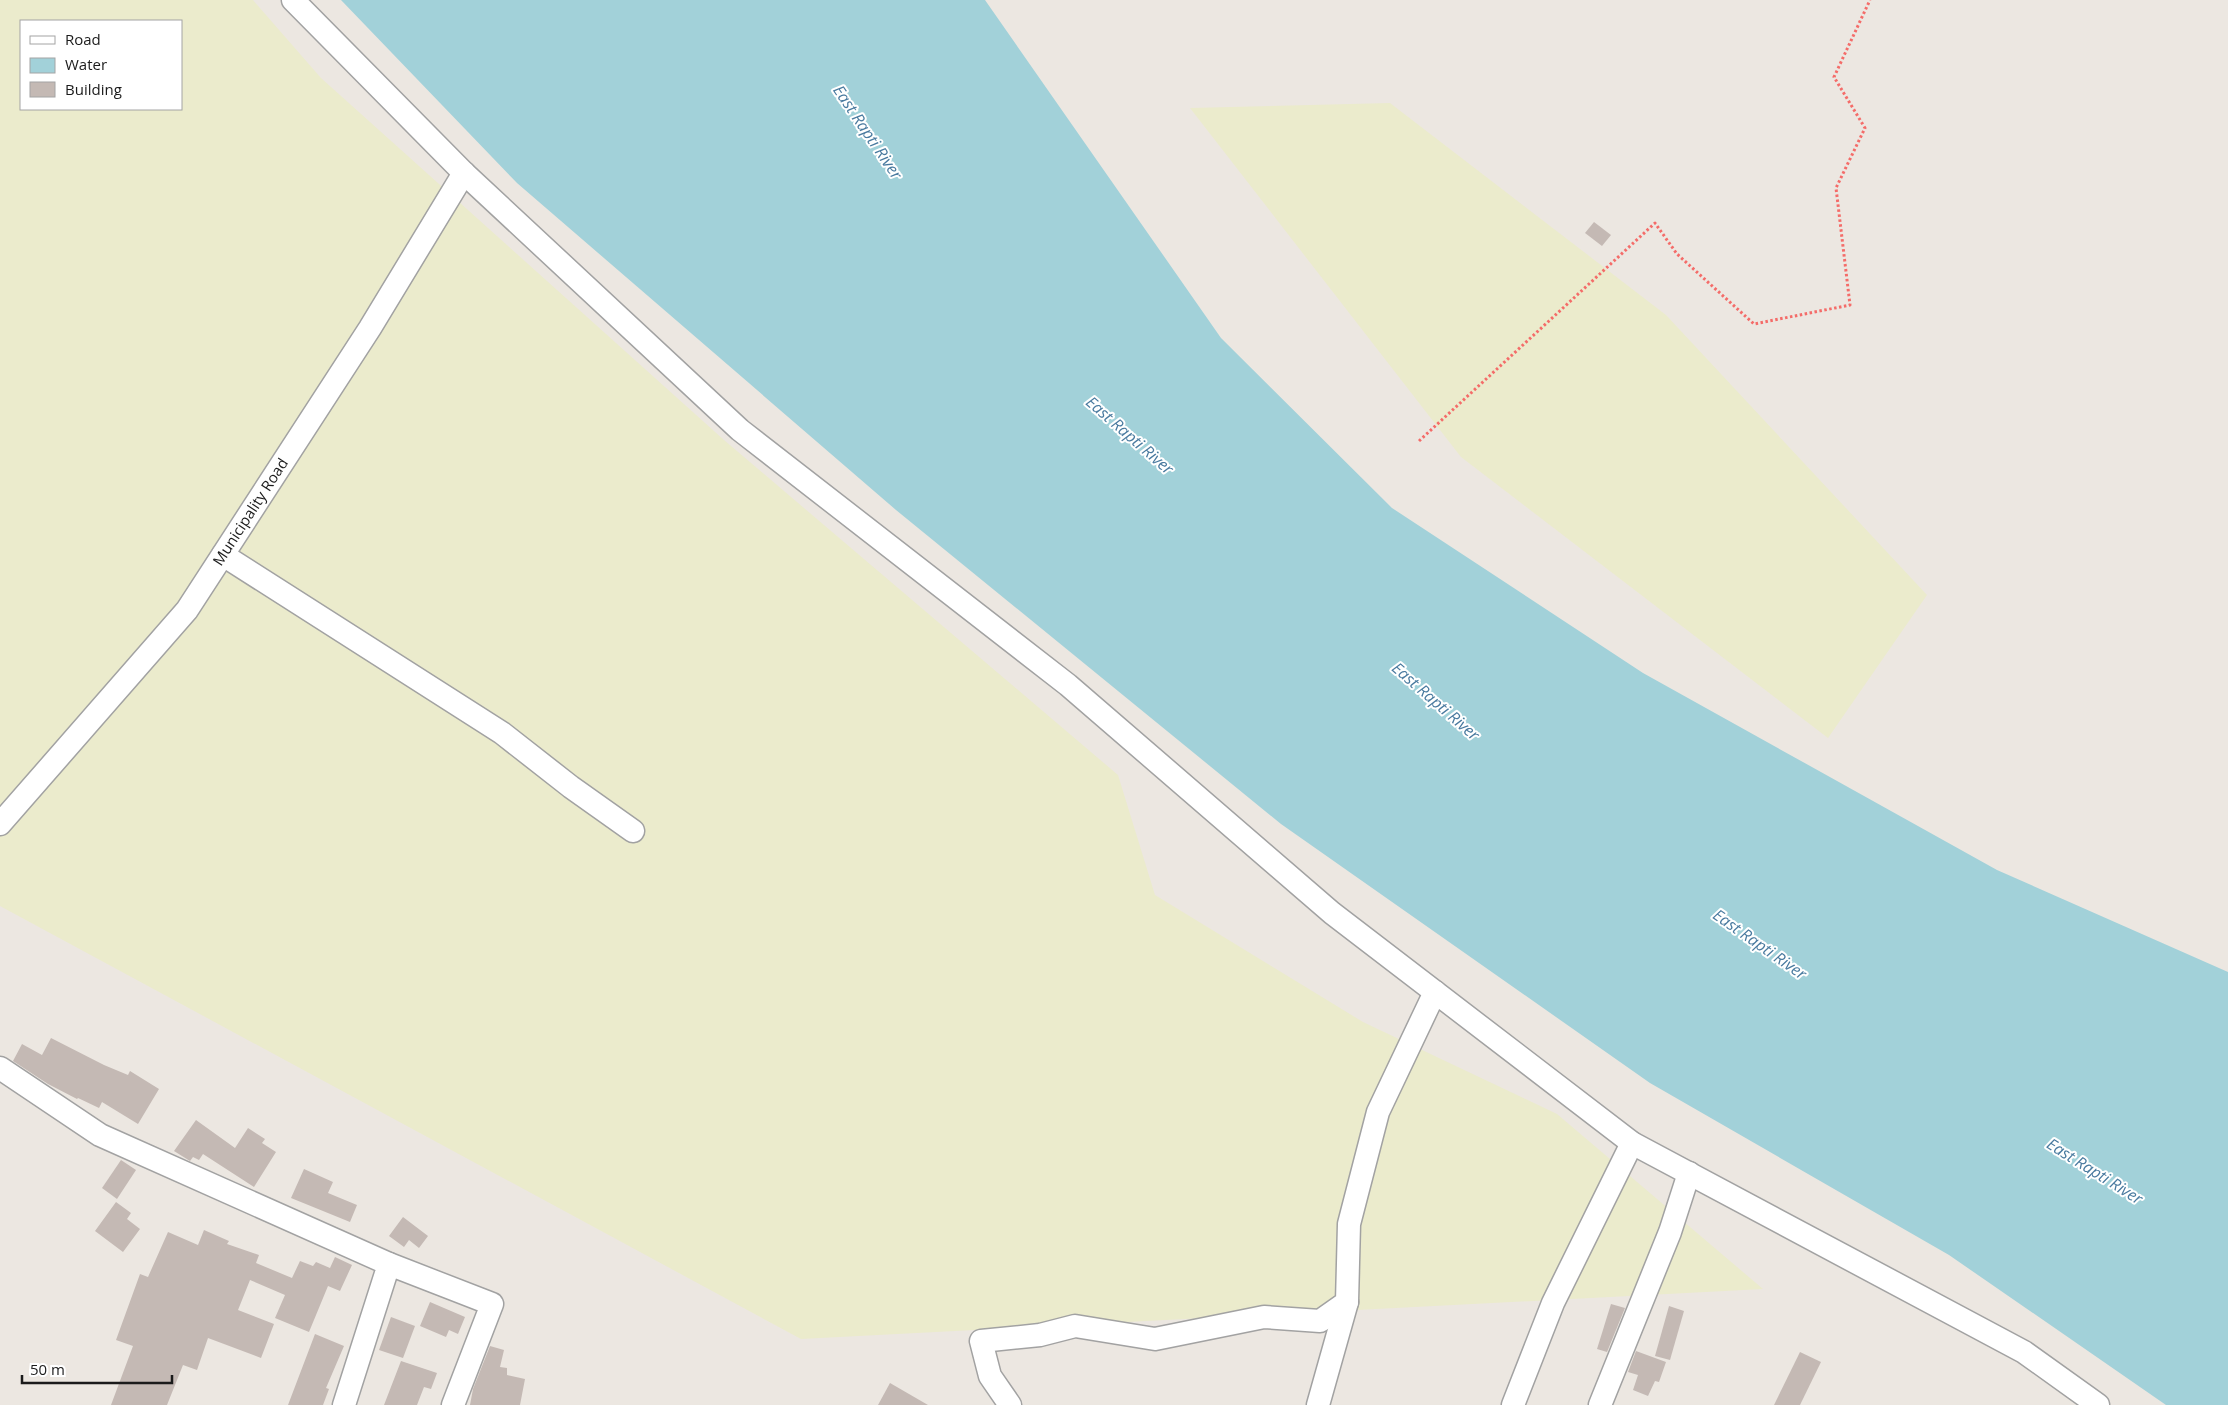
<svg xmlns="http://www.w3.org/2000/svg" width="2228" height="1405" font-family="'Open Sans',sans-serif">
  <rect width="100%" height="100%" fill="#ece7e1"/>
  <g fill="#ebebcc" fill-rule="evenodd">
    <path d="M0,0H253L321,78L724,440L1118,775L1155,895L1363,1022L1557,1114L1763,1289L801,1339L0,906ZM21,21H181V109H21Z"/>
    <polygon points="1390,103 1666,315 1927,595 1828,738 1461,457 1190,108"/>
  </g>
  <polygon fill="#a2d1d9" points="341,0 985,0 1221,338 1392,508 1643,673 1997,870 2228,972 2228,1405 2166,1405 1949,1255 1650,1083 1281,824 896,510 517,183"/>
  <g fill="#c4b9b4">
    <polygon points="1594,222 1611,235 1602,246 1585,233"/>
    <polygon points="51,1038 104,1065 128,1075 130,1071 159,1089 138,1124 102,1102 99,1108 78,1098 77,1099 48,1084 13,1061 22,1044 42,1055"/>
    <polygon points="196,1120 235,1148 248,1128 265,1139 262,1143 276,1152 254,1187 203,1154 199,1160 193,1157 190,1161 174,1151"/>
    <polygon points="121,1160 136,1170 117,1199 102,1188"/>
    <polygon points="304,1169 333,1182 328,1193 357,1205 350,1222 291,1198"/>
    <polygon points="116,1202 131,1213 127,1219 140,1229 123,1252 95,1231"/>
    <polygon points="403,1217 428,1236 419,1248 409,1240 404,1247 389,1236"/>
    <polygon points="204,1230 229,1241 227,1244 259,1255 256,1263 292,1278 300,1261 313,1266 316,1262 330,1268 335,1257 352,1265 340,1291 328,1286 309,1332 275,1318 285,1295 250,1280 238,1310 274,1324 261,1358 208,1338 197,1370 183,1365 167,1405 111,1405 133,1346 116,1340 140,1274 148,1277 168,1232 198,1245"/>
    <polygon points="430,1302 465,1317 458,1334 449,1330 446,1337 420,1326"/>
    <polygon points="1611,1304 1625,1308 1607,1352 1597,1349"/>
    <polygon points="1669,1306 1684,1311 1670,1360 1655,1356"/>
    <polygon points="391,1317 415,1326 403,1358 379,1350"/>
    <polygon points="315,1334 344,1346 326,1388 329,1389 323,1405 288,1405"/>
    <polygon points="490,1346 504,1350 500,1367 507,1368 507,1375 525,1379 520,1405 470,1405 473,1389"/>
    <polygon points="1636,1351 1666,1362 1659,1382 1655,1381 1648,1396 1633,1390 1638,1375 1628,1372"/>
    <polygon points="1800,1352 1821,1362 1800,1405 1774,1405"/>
    <polygon points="401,1361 437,1373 431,1389 424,1387 417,1405 384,1405"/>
    <polygon points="890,1383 928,1405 878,1405"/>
  </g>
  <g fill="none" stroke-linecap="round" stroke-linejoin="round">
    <defs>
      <g id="minor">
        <polyline points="293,0 464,173 740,430 1068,685 1332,913 1632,1143 2024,1352 2098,1405"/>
        <polyline points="223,555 502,733 571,787 633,831"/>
        <path id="s1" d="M0,824L187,610L370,328L464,173"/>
        <polyline points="0,1068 100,1135 389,1264 344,1405"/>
        <polyline points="389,1264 492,1304 453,1405"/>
        <polyline points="1010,1405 990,1376 981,1341 1040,1335 1075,1326 1155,1339 1264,1317 1320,1321 1347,1302 1349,1224 1378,1112 1435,992"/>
        <polyline points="1318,1405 1347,1302"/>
        <polyline points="1513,1405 1553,1303 1632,1143"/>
        <polyline points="1600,1405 1670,1232 1689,1173"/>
      </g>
    </defs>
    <use href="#minor" stroke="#a2a2a2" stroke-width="25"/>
    <polyline stroke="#f46c69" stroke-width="3" stroke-dasharray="2.5 2.5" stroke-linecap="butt" points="1419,441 1655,223 1677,254 1754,324 1850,305 1836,188 1865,128 1834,77 1870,0"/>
    <use href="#minor" stroke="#fff" stroke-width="22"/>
  </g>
  <g text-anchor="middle" stroke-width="4" stroke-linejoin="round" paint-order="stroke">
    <g font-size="15" fill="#1b1b1b" stroke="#fff">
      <text dy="5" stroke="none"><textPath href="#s1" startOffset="401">Municipality Road</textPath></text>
    </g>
    <g font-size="16" font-style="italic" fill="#497a9f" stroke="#fff">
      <text transform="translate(868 132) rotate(56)" y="6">East Rapti River</text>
      <text transform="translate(1130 435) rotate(41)" y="6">East Rapti River</text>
      <text transform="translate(1436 701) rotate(41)" y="6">East Rapti River</text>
      <text transform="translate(1760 944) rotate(35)" y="6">East Rapti River</text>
      <text transform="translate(2095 1171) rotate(32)" y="6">East Rapti River</text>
    </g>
  </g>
  <rect x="20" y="20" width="162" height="90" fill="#ffffff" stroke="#a4a4a4"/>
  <rect x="30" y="36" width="25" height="8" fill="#ffffff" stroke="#a4a4a4"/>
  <text x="65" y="45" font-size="15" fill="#1b1b1b">Road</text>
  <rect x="30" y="58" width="25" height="15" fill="#a2d1d9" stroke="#a4a4a4"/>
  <text x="65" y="70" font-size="15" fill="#1b1b1b">Water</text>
  <rect x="30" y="82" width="25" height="15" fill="#c4b9b4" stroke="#a4a4a4"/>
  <text x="65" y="95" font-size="15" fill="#1b1b1b">Building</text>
  <path d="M22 1375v8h150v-8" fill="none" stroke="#1b1b1b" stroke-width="2.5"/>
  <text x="30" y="1375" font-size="15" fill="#1b1b1b" stroke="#ffffff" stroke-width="4" paint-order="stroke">50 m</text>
</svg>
